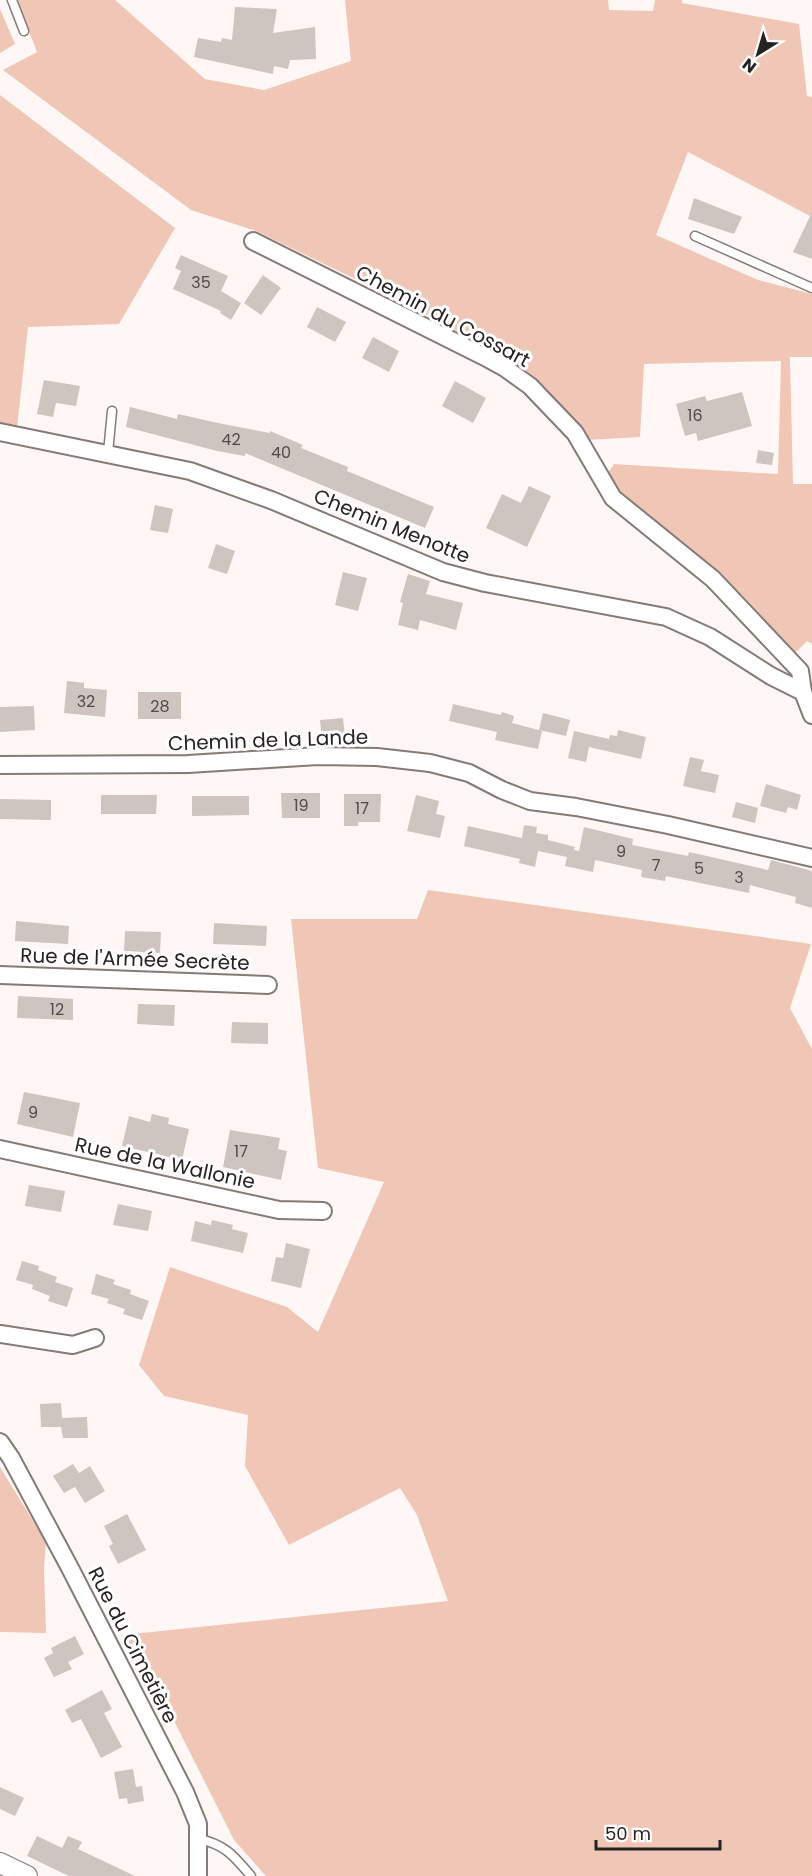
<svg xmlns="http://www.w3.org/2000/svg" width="812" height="1876" font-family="Poppins,sans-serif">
  <rect width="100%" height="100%" fill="#fef7f5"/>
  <g fill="#f0c6b6">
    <polygon points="17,0 115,0 205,79 264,90 351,61 345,0 608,0 609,10 653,11 655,0 682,0 682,3 799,24 807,96 812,97 812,217 688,152 656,235 758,280 812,294 812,357 790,357 793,484 812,484 812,644 807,641 792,656 722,582 616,487 608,473 614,464 778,474 781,361 644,364 640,437 586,440 553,398 501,355 407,304 256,231 191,210 3,70 37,52"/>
    <polygon points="0,9 15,44 0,53"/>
    <polygon points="0,95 175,228 119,324 28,327 17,428 0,425"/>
    <polygon points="428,890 811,944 790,1008 812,1049 812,1876 266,1876 234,1840 160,1693 123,1635 448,1601 417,1515 400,1488 289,1545 245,1466 248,1415 164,1396 139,1365 170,1267 287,1307 318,1332 384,1182 318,1168 291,919 417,919"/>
    <polygon points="0,1467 46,1542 44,1569 46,1633 0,1632"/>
  </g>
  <g fill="#cec4c0">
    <polygon points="235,7 277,9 273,33 315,27 316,59 290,60 288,69 274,66 273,74 194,57 198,38 221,42 222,38 232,40"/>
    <polygon points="694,198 742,217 734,234 688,219"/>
    <polygon points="812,212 812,259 793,252"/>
    <polygon points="181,255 228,276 221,291 241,303 231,320 220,313 221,311 173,289 181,271 175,268"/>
    <polygon points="263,275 281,288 261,315 244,303"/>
    <polygon points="317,307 346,322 335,342 307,327"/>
    <polygon points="373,337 399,351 389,372 362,358"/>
    <polygon points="44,380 80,386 76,406 56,403 53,417 37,414"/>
    <polygon points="455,381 486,398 473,423 442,406"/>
    <polygon points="742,392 752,426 698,441 696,433 685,436 676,404 705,396 707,401"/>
    <polygon points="130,407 177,419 178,414 218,423 270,433 270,431 303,445 301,448 348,467 347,471 434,507 425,528 245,453 245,456 217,451 126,427"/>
    <polygon points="758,450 774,453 772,465 756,463"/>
    <polygon points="529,486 551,496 527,547 486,528 502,494 521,503"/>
    <polygon points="155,505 173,509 168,533 150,530"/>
    <polygon points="216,544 235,551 227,574 208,568"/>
    <polygon points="343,572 367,578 358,611 335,605"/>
    <polygon points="408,574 430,581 426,594 463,603 456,630 420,620 418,630 398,625 403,603 400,602"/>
    <polygon points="67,681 84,683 84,688 107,690 105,717 64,713"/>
    <rect x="138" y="692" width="43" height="27"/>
    <polygon points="453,704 501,715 502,712 514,716 512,723 542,731 538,749 495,740 497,732 449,721"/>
    <polygon points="34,706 35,730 0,732 0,707"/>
    <polygon points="543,713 570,720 566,736 539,730"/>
    <polygon points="343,718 345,738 322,740 320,720"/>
    <polygon points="618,730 646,737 641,759 589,747 586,762 568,758 574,731 609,739 610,735 617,736"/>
    <polygon points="690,757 704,760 701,771 719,775 715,793 683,786"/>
    <polygon points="766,784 801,795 797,810 788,807 786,813 760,806"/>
    <polygon points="281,793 320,793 320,818 282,818"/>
    <polygon points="344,794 381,794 380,822 358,822 358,826 344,826"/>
    <polygon points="101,795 157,795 156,814 101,814"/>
    <polygon points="416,795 439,801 436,814 445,816 440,838 407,831"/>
    <polygon points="192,796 249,796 249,815 192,816"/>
    <polygon points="0,799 51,800 51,820 0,819"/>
    <polygon points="736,802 758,808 755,823 732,817"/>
    <polygon points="524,825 537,827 536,833 548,835 548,840 575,847 574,850 579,851 584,827 633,839 632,845 688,856 689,852 768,870 771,860 794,866 812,871 812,908 795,903 796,897 750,885 749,893 666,876 665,881 641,877 642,870 595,860 593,872 565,866 567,857 538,851 535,867 519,863 520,859 464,846 468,826 522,838"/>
    <polygon points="16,921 69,926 68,944 15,941"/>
    <polygon points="214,923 267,926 266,946 213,944"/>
    <polygon points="125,931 161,932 160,953 124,951"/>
    <polygon points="18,996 73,999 73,1020 17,1018"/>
    <polygon points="138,1004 175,1005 174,1026 137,1024"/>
    <polygon points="232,1022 268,1023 268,1044 231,1043"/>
    <polygon points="24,1092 80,1103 73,1137 17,1124"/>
    <polygon points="152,1114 169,1118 168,1124 189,1129 182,1160 122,1146 129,1116 150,1122"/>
    <polygon points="230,1130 280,1138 278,1149 287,1151 281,1180 223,1167"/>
    <polygon points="29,1185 65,1191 61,1212 25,1206"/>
    <polygon points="118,1204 152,1211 148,1231 113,1225"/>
    <polygon points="212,1220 233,1225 232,1229 248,1233 243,1253 191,1241 195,1221 211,1225"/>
    <polygon points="286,1243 310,1249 301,1288 271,1281 276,1257 283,1258"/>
    <polygon points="22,1261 39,1266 38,1270 57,1277 55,1282 73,1288 67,1307 48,1301 50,1296 32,1289 33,1285 16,1280"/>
    <polygon points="96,1274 115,1280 113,1284 131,1290 130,1294 149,1301 142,1320 123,1314 125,1309 107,1303 109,1299 91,1294"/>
    <polygon points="61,1403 62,1418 87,1417 88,1438 63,1438 61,1427 41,1427 40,1404"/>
    <polygon points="73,1464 79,1473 90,1466 105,1491 85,1503 75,1487 64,1493 53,1476"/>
    <polygon points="127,1514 146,1550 118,1564 109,1546 113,1544 104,1526"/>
    <polygon points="75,1636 84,1654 68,1662 72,1669 54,1677 44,1658 53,1653 51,1648"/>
    <polygon points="102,1690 112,1709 104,1713 122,1747 101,1758 81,1719 72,1723 65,1710"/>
    <polygon points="133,1769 136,1787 142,1786 144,1801 128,1804 127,1798 119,1799 114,1772"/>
    <polygon points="0,1787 24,1798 15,1816 0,1809"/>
    <polygon points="37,1836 62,1848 68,1836 82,1842 78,1849 135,1876 69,1876 27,1856"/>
  </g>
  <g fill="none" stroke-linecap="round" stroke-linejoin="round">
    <defs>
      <g id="service">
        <polyline points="12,0 24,31"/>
        <polyline points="695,236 812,288"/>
        <polyline points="108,453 112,411"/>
        <path d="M198,1839C225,1844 234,1856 251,1876"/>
      </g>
      <g id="minor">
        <polyline points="253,241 485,357 505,368 530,386 575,433 613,498 713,579 800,671 803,692 812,715"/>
        <polyline points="0,432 190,471 271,500 443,572 485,583 666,617 710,637 771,676 803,692"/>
        <polyline points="0,765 188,764 318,756 377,757 430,763 469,773 502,790 530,801 576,807 668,825 812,858"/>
        <polyline points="0,975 268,985"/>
        <polyline points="0,1149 279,1210 323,1211"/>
        <polyline points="0,1334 73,1345 95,1338"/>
        <polyline points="0,1442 11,1458 70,1568 185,1792 198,1824 198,1876"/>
      </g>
      <polyline id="tertiary" points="0,1863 27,1876"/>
    </defs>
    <use href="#service" stroke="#847a76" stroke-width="11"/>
    <use href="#minor" stroke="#847a76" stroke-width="20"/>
    <use href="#tertiary" stroke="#847a76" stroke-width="22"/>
    <use href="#service" stroke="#fff" stroke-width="8"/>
    <use href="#minor" stroke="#fff" stroke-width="16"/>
    <use href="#tertiary" stroke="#fff" stroke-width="20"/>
  </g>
  <g text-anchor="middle" stroke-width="6" stroke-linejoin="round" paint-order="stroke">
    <g font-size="16" fill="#504a49">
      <text x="201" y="288">35</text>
      <text x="695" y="421">16</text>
      <text x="231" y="445">42</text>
      <text x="281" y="458">40</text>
      <text x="86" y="707">32</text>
      <text x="160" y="712">28</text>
      <text x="301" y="811">19</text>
      <text x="362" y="814">17</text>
      <text x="621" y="857">9</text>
      <text x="656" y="871">7</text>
      <text x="699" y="874">5</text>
      <text x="739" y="883">3</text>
      <text x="57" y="1015">12</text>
      <text x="33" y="1118">9</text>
      <text x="241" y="1157">17</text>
    </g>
    <g font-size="20" fill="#262221" stroke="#fff">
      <text transform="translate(443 316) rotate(28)" y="7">Chemin du Cossart</text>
      <text transform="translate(392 526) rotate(22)" y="7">Chemin Menotte</text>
      <text transform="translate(268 740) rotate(-2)" y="7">Chemin de la Lande</text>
      <text transform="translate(135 959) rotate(2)" y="7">Rue de l'Armée Secrète</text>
      <text transform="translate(165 1163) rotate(12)" y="7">Rue de la Wallonie</text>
      <text transform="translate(133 1645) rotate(63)" y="7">Rue du Cimetière</text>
    </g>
  </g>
  <g transform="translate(758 54) rotate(217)" stroke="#ffffff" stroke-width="4.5" paint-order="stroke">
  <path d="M0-4.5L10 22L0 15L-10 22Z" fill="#262221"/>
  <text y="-9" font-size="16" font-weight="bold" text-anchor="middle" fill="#262221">N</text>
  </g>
  <path d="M596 1840v9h124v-9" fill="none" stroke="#262221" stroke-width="3"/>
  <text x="605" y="1840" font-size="18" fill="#262221" stroke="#ffffff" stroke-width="4.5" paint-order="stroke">50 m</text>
</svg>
